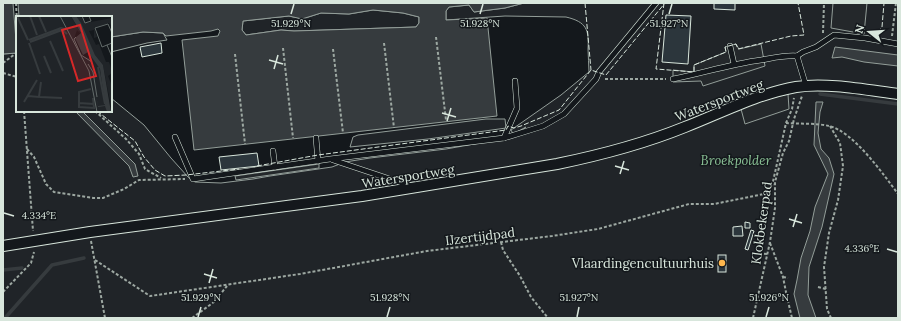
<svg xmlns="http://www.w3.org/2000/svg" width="901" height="321" font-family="Lora,serif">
  <rect width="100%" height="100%" fill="#14181c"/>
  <g fill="#202428" stroke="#939e99">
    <path d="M524,3H898V318H3V54L17,53V111H111V98L144,125L171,158L188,177L195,182L221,183L253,179L270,176L332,167L345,162L370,158L446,149L514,137L526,127L513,134L511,130L561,95L589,72C589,64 588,57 588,49C589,30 587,22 566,17L505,16L446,20V11L449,7L469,5L474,12L505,8Z"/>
    <polygon points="373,10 403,13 419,17 419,23 416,27 294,31 281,30 246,35 242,30 243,21 289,16 302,19 321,13 349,14"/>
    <polygon points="143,32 163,33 167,40 147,43 111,52 111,37"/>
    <polygon points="486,119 505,119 506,128 428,139 350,147 353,137 358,135"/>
  </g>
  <g fill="#24282b" stroke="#939e99">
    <polygon points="833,3 867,3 864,34 831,28"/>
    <polygon points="736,44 739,49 761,44 765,66 703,86 701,81 673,82 673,70 694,72 694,65 726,52 725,47"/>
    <polygon points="788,94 789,109 745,124 741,109 760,101"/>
    <polygon points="319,164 319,168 236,180 235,176"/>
  </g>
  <g fill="#363b3e" stroke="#939e99" fill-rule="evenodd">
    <path d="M3,3H524L505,8L474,12L469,5L449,7L446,11V20L487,18L497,116L194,150L182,40L218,36L220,31L218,29L211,31L166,36L163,33L143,32L111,37V17H17V53L3,54ZM373,10L403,13L419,17V23L416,27L294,31L281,30L246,35L242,30L243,21L289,16L302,19L321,13L349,14Z"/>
    <polygon points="835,47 898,55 898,66 864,62 842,57 832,58"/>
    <polygon points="816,102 823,102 820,112 818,133 821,149 829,158 834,174 822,227 809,267 808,295 816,318 800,318 794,294 797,280 801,258 810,231 815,207 828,174 814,145"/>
    <polygon points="75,111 82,111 135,164 138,176 133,177 129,166"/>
  </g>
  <polygon fill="#14181c" stroke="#939e99" points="13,3 18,3 19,17 17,17 17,53"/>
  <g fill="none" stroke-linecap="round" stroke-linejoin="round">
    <g stroke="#363b3e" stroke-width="3.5">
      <polyline points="820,94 898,104"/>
      <polyline points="3,270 22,268"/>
      <polyline points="5,318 52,265 84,258"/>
    </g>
  </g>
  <g fill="#2c363c" stroke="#d8e6dc">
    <polygon points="714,3 735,3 735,10 714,9"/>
    <polygon points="666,15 691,16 688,64 662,62"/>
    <polygon points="161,43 162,53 142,57 140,47"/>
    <polygon points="257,153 259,166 221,170 219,157"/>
    <polygon points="745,222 750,223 750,228 745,228"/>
    <polygon points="742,226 743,236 733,236 733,227"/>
    <polygon points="751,230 754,231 748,250 745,249"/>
    <rect x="718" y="255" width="8" height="17"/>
  </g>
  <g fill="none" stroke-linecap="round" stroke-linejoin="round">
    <defs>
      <g id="lane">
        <polyline points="730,46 734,64"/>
        <polyline points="797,56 803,52 816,47 834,35 865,38 898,44"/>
        <polyline points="797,56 806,86"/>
        <path d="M673,79C703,73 731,64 761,60C773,58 785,55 797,56"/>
        <polyline points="175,137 193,179 330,159 504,138 543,126 564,114 596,79 599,72 656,3"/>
        <polyline points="316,138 318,161"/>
        <polyline points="504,138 517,108 515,81"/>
        <polyline points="273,151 275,167"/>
        <polyline points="333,160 411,186"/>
      </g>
      <path id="street" d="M3,246L90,232L362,196L557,164C601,155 643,144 685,127C721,113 757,94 796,87C826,82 867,90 898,94"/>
    </defs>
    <use href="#lane" stroke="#d8e6dc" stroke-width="6"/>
    <use href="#street" stroke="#d8e6dc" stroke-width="12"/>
    <g stroke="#9da8a2" stroke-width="2" stroke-dasharray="3 2" stroke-linecap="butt">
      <polyline points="16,3 17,22"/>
      <polyline points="823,33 824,3"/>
      <polyline points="892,36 896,3"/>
      <polyline points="436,37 446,120"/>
      <polyline points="384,43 394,128"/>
      <polyline points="283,48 293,138"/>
      <polyline points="333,49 343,133"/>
      <polyline points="235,54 245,144"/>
      <polyline points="3,63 15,54 17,54"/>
      <polyline points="3,73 17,77"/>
      <polyline points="605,79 666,79"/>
      <polyline points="24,111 33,231"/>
      <polyline points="95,111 126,139 139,154 145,169 161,178"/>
      <path d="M786,123C799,124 817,123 829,126C853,131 884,175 898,194"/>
      <polyline points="830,126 840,143 843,166 838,200 829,233 824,267 827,309 831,318"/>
      <polyline points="27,149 34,157 46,184 54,192 93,198 103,198 124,189 139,180 185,179"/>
      <polyline points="91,241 105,318"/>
      <polyline points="501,242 503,250 520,276 531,297 548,318"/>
      <polyline points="770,243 783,277 787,297 792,318"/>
      <polyline points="754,253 767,254"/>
      <polyline points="95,260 150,296 300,274 427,251 552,236 598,229 689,204 714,204 764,194 772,186 786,123 792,109 794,98"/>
      <polyline points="783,277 788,278"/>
      <polyline points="818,287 826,289"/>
      <polyline points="3,292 31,263 34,252"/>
      <polyline points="192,318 214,302 227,286"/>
      <polyline points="753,318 770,242 775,208 775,182 783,153 789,141 794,119 802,96"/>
    </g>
    <use href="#lane" stroke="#14181c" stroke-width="5"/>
    <use href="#street" stroke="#14181c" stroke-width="10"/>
    <g stroke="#d8e6dc" stroke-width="1" stroke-dasharray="5 2" stroke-linecap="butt">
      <polyline points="585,3 591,70"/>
      <polyline points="664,3 656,69 694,72 694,65 726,52 725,47 736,44 738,49 791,36 804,35 798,3"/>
      <polyline points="877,32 882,27 884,3"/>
      <polyline points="97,111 135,141 144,157 155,170 165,176 186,175 239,169"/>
      <polyline points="257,166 318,155 506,130 508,126 514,128 521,126 559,110 591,70 606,75 665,3"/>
    </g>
  </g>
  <path fill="none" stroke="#d8e6dc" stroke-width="1.5" d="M291,14L294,4M480,14L483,4M669,14L672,4M269,60L283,64M274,69L278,55M442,113L456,117M447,121L451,108M615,166L629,170M620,174L624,161M4,213L14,216M789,219L802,223M793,227L797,214M887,249L897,252M204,274L217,278M209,283L213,269M198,317L201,307M387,317L390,307M577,317L579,307M766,317L769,307"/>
  <circle fill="#ffb74d" stroke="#14181c" stroke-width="1.5" cx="722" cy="263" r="4"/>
  <g text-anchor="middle" stroke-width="3" stroke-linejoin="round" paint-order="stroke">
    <g font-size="13" fill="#d8e6dc" stroke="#14181c">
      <text transform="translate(719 100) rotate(-21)" y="5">Watersportweg</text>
      <text transform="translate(408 176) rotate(-9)" y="5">Watersportweg</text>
      <text transform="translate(761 223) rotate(-82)" y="5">Klokbekerpad</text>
      <text transform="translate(480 236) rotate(-7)" y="5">IJzertijdpad</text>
    </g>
    <g font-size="13" font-style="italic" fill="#8ac095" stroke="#14181c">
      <text x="736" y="165">Broekpolder</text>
    </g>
    <g font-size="13" fill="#d8e6dc" stroke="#14181c" text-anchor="end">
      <text x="714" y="268">Vlaardingencultuurhuis</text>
    </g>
  </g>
  <g transform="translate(16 16)">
    <rect width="96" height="96" fill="#14181c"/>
    <path d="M0,0H55L65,18L61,14L58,23L65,40L73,42L72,34L84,53L91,96H0ZM60,0L67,2L69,7L96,2V10L93,7L78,12L81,21L78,22V14L73,15L80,29L83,28L90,46H93L94,49L96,57L92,60L96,70V96L87,49L79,39Z" fill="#202428"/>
    <path d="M55,0H60L65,7L79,39L87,49L95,96H91L89,90L83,91H82L76,57L82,90L89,89L84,53L72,36L67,39L59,22L65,17Z" fill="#363b3e"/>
    <path fill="none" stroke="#363b3e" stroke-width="2" d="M1,0L12,24M14,0L21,19M23,0L30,16M13,24L45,12L49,13M34,25L47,55M14,26L46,14L51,18M13,27L24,58M28,40L35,57M82,51L89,88M75,73L63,76V91L78,92L77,82M12,80L23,81L25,66M24,81L46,82M8,86L21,64M63,87L78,88"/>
    <path fill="none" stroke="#626a69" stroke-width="1" d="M44,0L73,55L81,96M66,0L69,7L75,5L73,0M96,17L92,8L79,12L86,31L96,27M60,21L58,23L65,39L76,46M91,29L96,41M72,48L77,56L81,81"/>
    <path fill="#d62828" fill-opacity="0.15" stroke="#d62828" stroke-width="2" d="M64,9L80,60L62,65L46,14Z"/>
    <rect width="96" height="96" fill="none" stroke="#d8e6dc" stroke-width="2"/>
  </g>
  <g font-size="10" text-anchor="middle" fill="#d8e6dc" stroke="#14181c" stroke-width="3" stroke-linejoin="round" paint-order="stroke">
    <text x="291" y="27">51.929°N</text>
    <text x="480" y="27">51.928°N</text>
    <text x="669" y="27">51.927°N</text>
    <text x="39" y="219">4.334°E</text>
    <text x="862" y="252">4.336°E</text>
    <text x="201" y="301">51.929°N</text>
    <text x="390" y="301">51.928°N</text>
    <text x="579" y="301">51.927°N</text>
    <text x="769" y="301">51.926°N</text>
  </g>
  <rect width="901" height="321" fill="none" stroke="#d8e6dc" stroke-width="8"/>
  <g transform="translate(869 32) rotate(287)" stroke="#14181c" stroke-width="3" paint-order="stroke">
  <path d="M0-3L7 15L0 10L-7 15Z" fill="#d8e6dc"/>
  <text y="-6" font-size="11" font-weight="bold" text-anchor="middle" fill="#d8e6dc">N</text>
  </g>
</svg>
